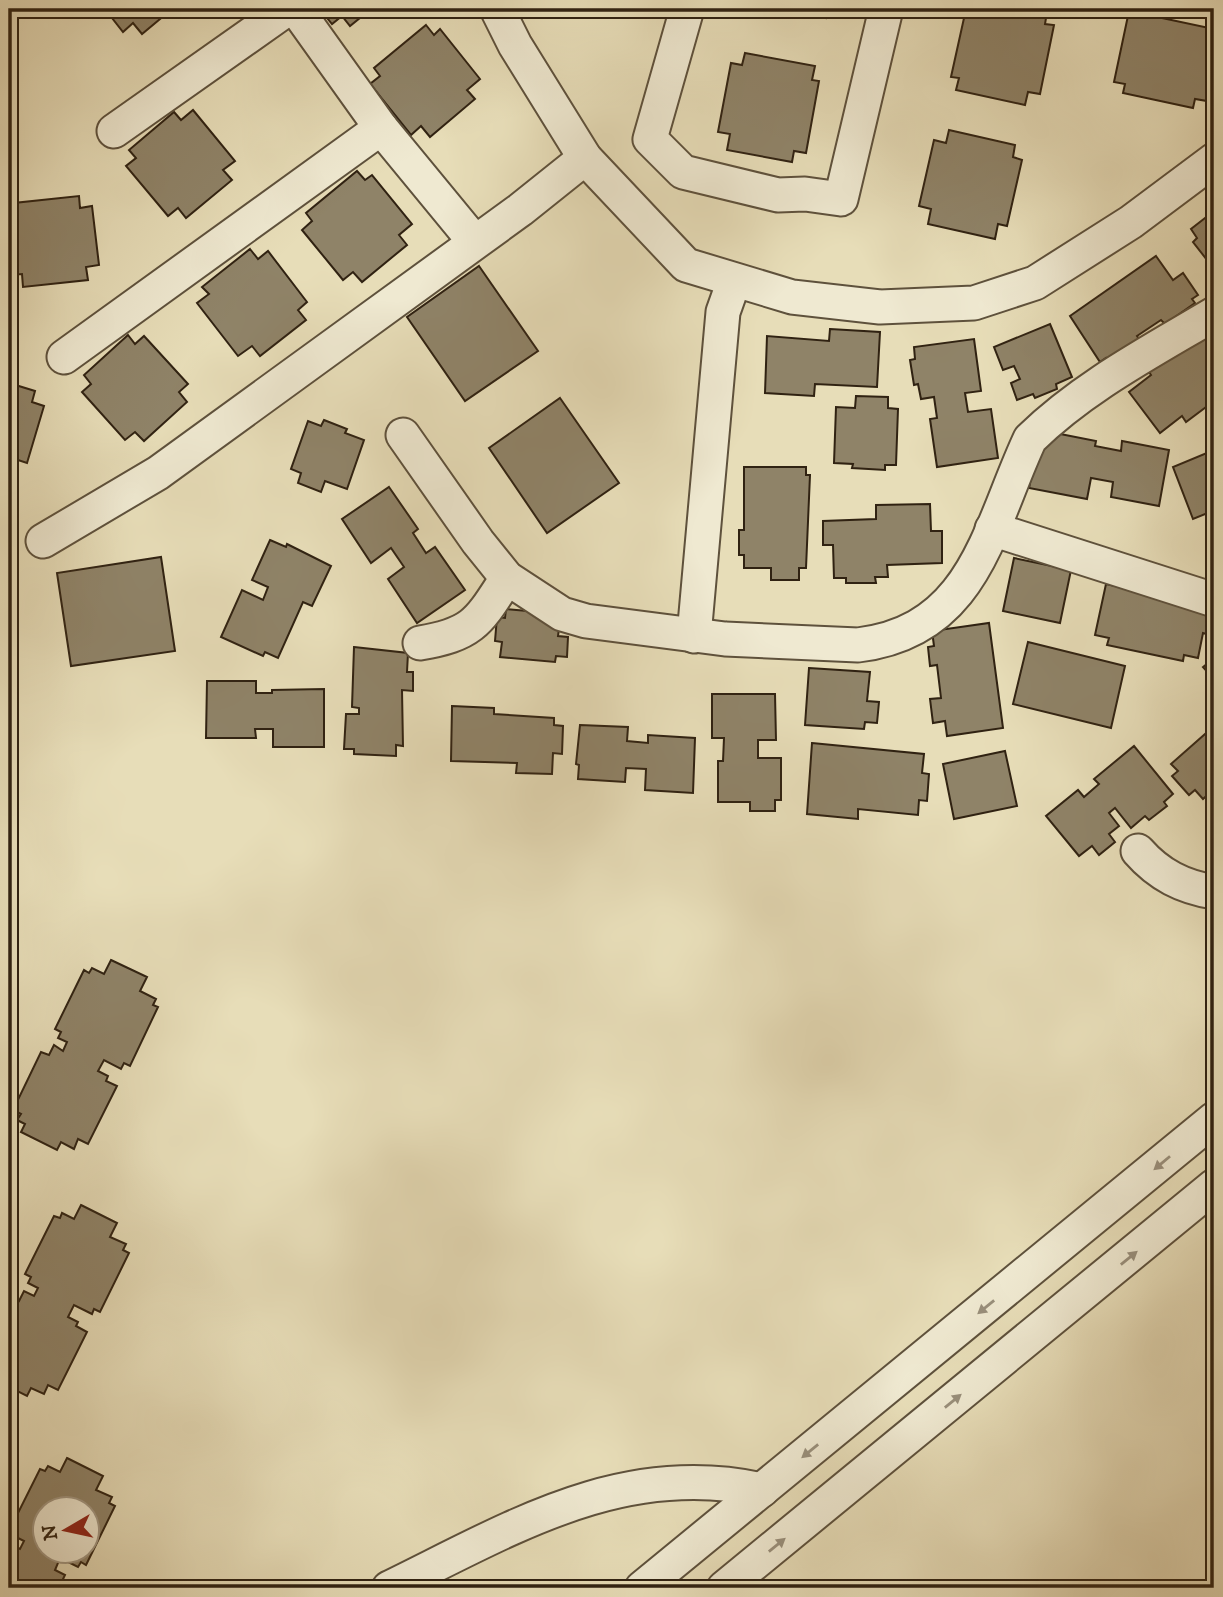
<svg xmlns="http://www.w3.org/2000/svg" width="1223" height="1597" font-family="'IM FELL DW Pica',serif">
  <rect width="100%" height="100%" fill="#e7ddb8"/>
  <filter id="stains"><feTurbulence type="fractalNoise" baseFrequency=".00286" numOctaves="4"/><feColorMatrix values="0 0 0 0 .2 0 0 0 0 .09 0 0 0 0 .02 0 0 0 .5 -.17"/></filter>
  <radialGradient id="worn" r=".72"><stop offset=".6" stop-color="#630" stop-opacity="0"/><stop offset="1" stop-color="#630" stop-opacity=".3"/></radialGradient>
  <g fill="#8f8368" stroke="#302212" stroke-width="2" fill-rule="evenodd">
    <polygon points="105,9 172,9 142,34 133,23 123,32"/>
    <polygon points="320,9 371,9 350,26 342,16 332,24"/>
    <polygon points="774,9 828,9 826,18"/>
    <polygon points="966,9 1034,9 1047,12 1045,24 1054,25 1040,94 1028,92 1025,105 956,90 959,78 951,77"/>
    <polygon points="1129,11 1214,29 1214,65 1207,101 1195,99 1193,108 1123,93 1125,84 1114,82"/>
    <polygon points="426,25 434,35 440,29 480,79 467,90 475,99 430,137 421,126 411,135 370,84 380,76 374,68"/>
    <polygon points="745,53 815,66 812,80 819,81 806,153 794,151 792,162 727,150 730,134 718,132 731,63 742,65"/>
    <polygon points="193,110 235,161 223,170 232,180 186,218 178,208 168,216 126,166 136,158 129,150 174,112 181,120"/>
    <polygon points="949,130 1015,145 1013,157 1022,160 1007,226 998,224 995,239 928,224 931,209 919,206 934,140 946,143"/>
    <polygon points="357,171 365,180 372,175 412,224 399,235 407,245 362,282 353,272 343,280 302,230 312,221 306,213"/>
    <polygon points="79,196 80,208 92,206 99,265 86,267 88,280 23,287 22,274 11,275 9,255 9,216 15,215 14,203"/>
    <polygon points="1214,211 1214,269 1193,242 1197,238 1191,229"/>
    <polygon points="250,249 258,259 268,251 307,302 298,310 306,320 260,356 252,346 238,356 197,303 209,294 202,287"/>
    <polygon points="1156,256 1173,280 1183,273 1198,295 1192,299 1195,303 1165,324 1161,320 1137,336 1141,342 1110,364 1106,358 1100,362 1070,316"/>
    <polygon points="479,266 538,351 465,401 407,317"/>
    <polygon points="1050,324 1072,377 1056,384 1057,389 1035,398 1033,394 1017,400 1011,383 1020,379 1014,366 1003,370 994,347"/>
    <polygon points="1200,327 1211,341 1214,339 1214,401 1186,422 1182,416 1160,433 1129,392 1151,375 1147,369"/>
    <polygon points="830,329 880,332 877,387 815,384 814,396 765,393 767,336 829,341"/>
    <polygon points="128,335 135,344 144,336 188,384 179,392 187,402 144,441 135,432 125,440 82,392 91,384 84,375"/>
    <polygon points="974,339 981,391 965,393 968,412 991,409 998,458 937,467 930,419 937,418 934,397 921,399 918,384 914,385 910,360 915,359 914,347"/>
    <polygon points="9,383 35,391 32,402 44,406 27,463 15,459 11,472"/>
    <polygon points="856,396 888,397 888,408 898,409 896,465 885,465 885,470 852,468 853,464 834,463 836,407 855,408"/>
    <polygon points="560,398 619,483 547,533 489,448"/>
    <polygon points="324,420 347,429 345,433 364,440 347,489 325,481 321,492 298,483 301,473 291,469 308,421 321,426"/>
    <polygon points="1040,430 1096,441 1095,446 1121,451 1122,441 1169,450 1159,506 1111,497 1113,482 1091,478 1087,499 1029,488"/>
    <polygon points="1214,450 1214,522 1210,512 1193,519 1173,467"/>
    <polygon points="744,467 806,467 806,475 810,475 806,568 799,568 799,580 771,580 771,568 744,568 744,555 739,555 739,530 744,530"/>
    <polygon points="389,487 418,529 413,533 426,553 435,547 465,590 417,623 388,579 404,567 391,548 371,563 342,519"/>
    <polygon points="930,504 931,531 942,531 942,563 887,565 888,577 875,577 876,583 846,583 846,578 834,578 833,545 823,545 823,521 876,519 876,505"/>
    <polygon points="270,540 286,547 287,544 331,566 312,606 303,602 278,658 265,652 263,656 221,637 242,590 263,600 268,587 252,580"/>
    <polygon points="161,557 175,651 71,666 57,573"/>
    <polygon points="1014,558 1071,570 1060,623 1003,611"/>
    <polygon points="1106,584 1209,606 1214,611 1213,636 1203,633 1198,658 1184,655 1183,661 1107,645 1109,638 1095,635"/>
    <polygon points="506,609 561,614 558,636 568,637 567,657 556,656 555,662 500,657 502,642 495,641 497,617 505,618"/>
    <polygon points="989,623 1003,728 947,736 945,721 933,723 930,699 941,698 937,665 930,666 928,647 934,646 932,631"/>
    <polygon points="1028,642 1125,666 1111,728 1013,704"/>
    <polygon points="354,647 408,653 407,672 413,672 413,691 402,690 403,746 396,745 396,756 354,754 354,749 344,749 346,714 359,714 359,708 352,707"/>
    <polygon points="1214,658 1214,688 1208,680 1212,677 1203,667"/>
    <polygon points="809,668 870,672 867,701 879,702 877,723 865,722 864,729 805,725"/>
    <polygon points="207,681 256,681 256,693 272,693 272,690 324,689 324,747 273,747 273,729 255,729 256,738 206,738"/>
    <polygon points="712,694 775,694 776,740 758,740 758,758 781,758 781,800 775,800 775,811 750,811 750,802 718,802 718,761 723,761 724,738 712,738"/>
    <polygon points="452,706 494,708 494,714 554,718 554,725 563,726 562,754 553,753 552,774 516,773 517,763 451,761"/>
    <polygon points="580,725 628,727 627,741 648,743 648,735 695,738 693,793 645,790 646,769 626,768 625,782 578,779 579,765 576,764"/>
    <polygon points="1213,727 1214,789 1203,799 1195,790 1189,795 1172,776 1178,771 1171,764"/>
    <polygon points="812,743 924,754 922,773 929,774 927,801 919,800 918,815 858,809 858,819 807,814"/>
    <polygon points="1134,746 1173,794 1164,802 1167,806 1149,820 1145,816 1131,828 1115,808 1109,813 1119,826 1109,834 1115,842 1099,855 1092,846 1079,856 1046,816 1078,790 1084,797 1099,784 1094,779"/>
    <polygon points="1005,751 1017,806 954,819 943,764"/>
    <polygon points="111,960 147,977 140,991 156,999 153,1005 158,1007 130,1066 124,1063 121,1069 104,1060 98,1071 108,1076 106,1081 117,1086 88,1144 78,1139 74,1149 61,1142 57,1150 21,1132 25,1124 17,1120 21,1114 13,1110 41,1052 49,1055 54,1045 63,1051 67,1042 58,1038 61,1032 55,1029 84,970 89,973 92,968 104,974"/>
    <polygon points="81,1205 117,1223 110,1237 126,1244 123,1250 129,1253 100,1312 94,1309 92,1314 74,1305 68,1317 78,1322 76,1326 87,1332 58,1390 48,1385 44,1394 31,1388 27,1396 9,1387 9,1303 12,1297 19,1301 24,1291 34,1296 38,1288 28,1283 31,1277 25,1274 54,1216 60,1218 62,1213 74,1219"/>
    <path d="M67,1458L103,1476L96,1490L112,1497L109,1503L115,1506L86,1565L81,1562L78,1567L60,1558L55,1570L65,1575L63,1579L73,1585L71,1588H9V1546L10,1544L20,1549L24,1541L14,1536L17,1530L11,1527L40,1469L45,1471L48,1466L60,1472ZM46,1510H88V1552H46Z"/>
  </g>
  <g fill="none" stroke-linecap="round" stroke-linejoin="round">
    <defs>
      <g id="minor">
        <polyline points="296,9 381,128 474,241"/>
        <polyline points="497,9 515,45 585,158 686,265 792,297 880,307 974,303 1035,283 1131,222 1214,160"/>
        <polyline points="687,9 650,139 683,172 778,195 805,194 841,199 886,9"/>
        <polyline points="114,131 287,9"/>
        <polyline points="64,357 381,128"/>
        <path d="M403,435L478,542L507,578L562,614L586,621L725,639L858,645C975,631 988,529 1030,439C1083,387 1152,351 1214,314"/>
        <polyline points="992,529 1214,600"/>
        <polyline points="43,541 158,473 520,210 585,158"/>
        <polyline points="694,636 723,312 734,281"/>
        <path d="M420,643C474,634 479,621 507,578"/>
        <path d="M1138,851C1159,875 1183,887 1214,892"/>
        <path d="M389,1588C510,1529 622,1459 762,1490"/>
        <polyline points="642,1588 1214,1119"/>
        <polyline points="724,1588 1214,1186"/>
      </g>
    </defs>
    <use href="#minor" stroke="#5e513c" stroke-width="37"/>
    <use href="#minor" stroke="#efe9d1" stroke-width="33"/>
  </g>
  <defs><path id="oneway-solid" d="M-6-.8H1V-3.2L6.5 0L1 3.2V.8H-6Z" transform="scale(1.75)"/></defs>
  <g fill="#998f7b">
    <use href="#oneway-solid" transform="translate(1162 1163) rotate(140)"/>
    <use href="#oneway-solid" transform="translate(1129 1258) rotate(-39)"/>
    <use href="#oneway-solid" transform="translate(986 1307) rotate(141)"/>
    <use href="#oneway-solid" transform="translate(953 1401) rotate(-39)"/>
    <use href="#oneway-solid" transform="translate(810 1451) rotate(141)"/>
    <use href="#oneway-solid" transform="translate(777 1545) rotate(-39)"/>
  </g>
  <rect width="1223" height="1597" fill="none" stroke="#e7ddb8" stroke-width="35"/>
  <rect x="10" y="10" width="1202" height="1576" fill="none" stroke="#302212" stroke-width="3.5"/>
  <rect x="18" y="18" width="1188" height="1562" fill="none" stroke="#302212" stroke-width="2"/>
  <g transform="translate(66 1530) rotate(261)"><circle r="33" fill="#efe9d1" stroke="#a39985" stroke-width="2"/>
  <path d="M0-5L12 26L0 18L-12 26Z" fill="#8f2418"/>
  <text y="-10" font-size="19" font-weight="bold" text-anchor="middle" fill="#302212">N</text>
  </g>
  <rect width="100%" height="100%" filter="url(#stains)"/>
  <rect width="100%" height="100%" fill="url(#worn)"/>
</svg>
